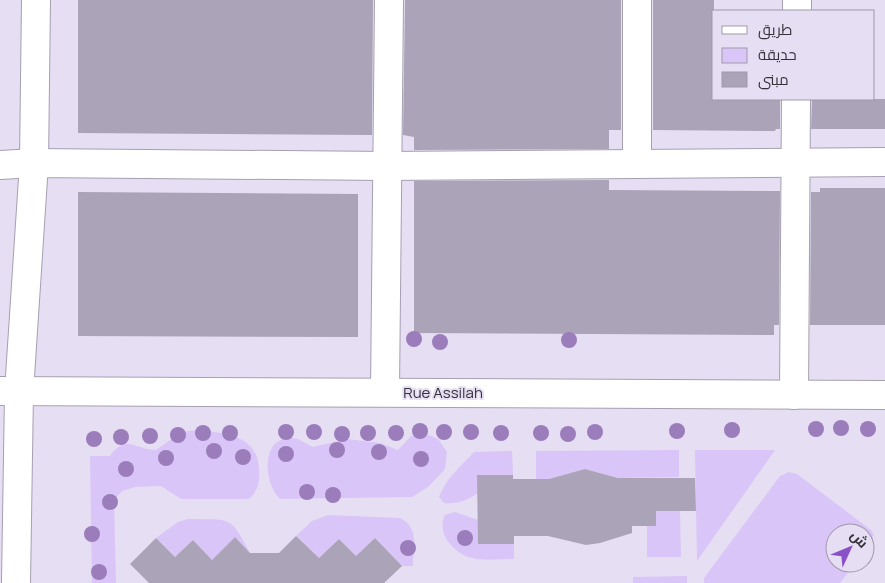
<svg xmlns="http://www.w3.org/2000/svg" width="885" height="583" font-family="Manrope,Cairo,sans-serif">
  <rect width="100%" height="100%" fill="#e6def3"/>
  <g fill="#d9c5f7">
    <path d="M197,430C225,433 259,435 259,471C260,482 258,491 249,499H181L161,486L135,487L122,491L114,500L116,583H92L90,456H110C126,433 136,450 156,450L181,432Z"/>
    <path d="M424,433L438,439L447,452L445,469L428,487L412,497L280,499C268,487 263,461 273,446C276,442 281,440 286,437L298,439L313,447L347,439L380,443L398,450L411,436Z"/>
    <polygon points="679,450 679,477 619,478 585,469 549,479 536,479 536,451"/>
    <polygon points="695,450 775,450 697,561"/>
    <path d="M512,451L513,475H477L478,493C466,501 458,504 444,503L439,497C446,478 461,466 474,452Z"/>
    <polygon points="789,472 797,474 871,530 874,535 865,549 865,533 835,533 835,563 855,563 840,583 704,583 704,578 780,476"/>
    <polygon points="656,511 680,511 681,557 647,557 647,526 656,526"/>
    <path d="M455,512L478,520V544H514V559C486,559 465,565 447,540C442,532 441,523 445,515Z"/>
    <path d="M328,515L400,518C420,529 413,545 413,566H402L375,538L356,556L339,539L319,558L296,536L312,521Z"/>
    <path d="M188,519C230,520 230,514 250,553L235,537L212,560L193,540L175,557L156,538L178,522Z"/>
    <polygon points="687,576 687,583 633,583 633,577"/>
  </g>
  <g fill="#aba3b7">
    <polygon points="78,0 373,0 372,135 78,133"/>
    <polygon points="405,0 621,0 621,130 609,130 609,149 414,150 414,137 403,135"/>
    <polygon points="653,0 714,0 714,99 780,99 780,129 776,129 775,131 653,130"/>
    <polygon points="812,99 885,99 885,129 811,129"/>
    <polygon points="609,180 609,190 780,191 779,325 774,325 774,335 414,333 414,181"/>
    <polygon points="820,188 885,188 885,325 810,325 811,192 820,192"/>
    <polygon points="78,192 358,194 358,337 78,336"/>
    <polygon points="585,469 618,478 695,478 696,511 656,511 656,526 632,526 632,533 600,543 586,545 548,536 514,536 514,544 478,544 477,475 513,475 513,479 549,479"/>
    <polygon points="296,536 319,558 339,539 356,556 375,538 402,566 384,583 149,583 130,564 156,538 175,557 193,540 212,560 235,537 250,553 279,553"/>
  </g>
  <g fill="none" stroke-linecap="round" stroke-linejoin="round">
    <defs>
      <g id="minor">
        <polyline points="637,0 637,164"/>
        <polyline points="797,11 797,0"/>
        <polyline points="0,165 34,163 387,166 885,162"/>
        <polyline points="0,391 885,395"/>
        <polyline points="385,392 389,0"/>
        <polyline points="794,395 796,99"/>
      </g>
      <polyline id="major" points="16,583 19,392 34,163 36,0"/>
    </defs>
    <use href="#minor" stroke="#a69fb2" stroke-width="30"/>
    <use href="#major" stroke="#a69fb2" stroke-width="30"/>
    <use href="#minor" stroke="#fff" stroke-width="28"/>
    <use href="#major" stroke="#fff" stroke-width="28"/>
  </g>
  <g fill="#9a7dba">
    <circle cx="414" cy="339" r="8"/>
    <circle cx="569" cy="340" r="8"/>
    <circle cx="440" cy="342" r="8"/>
    <circle cx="841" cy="428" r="8"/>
    <circle cx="816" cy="429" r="8"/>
    <circle cx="868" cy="429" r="8"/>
    <circle cx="732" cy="430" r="8"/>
    <circle cx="420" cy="431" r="8"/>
    <circle cx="677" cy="431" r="8"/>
    <circle cx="286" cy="432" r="8"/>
    <circle cx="314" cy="432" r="8"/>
    <circle cx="444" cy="432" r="8"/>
    <circle cx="471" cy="432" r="8"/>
    <circle cx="595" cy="432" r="8"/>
    <circle cx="203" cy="433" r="8"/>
    <circle cx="230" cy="433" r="8"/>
    <circle cx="368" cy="433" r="8"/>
    <circle cx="396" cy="433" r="8"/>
    <circle cx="501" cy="433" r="8"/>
    <circle cx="541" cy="433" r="8"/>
    <circle cx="342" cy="434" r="8"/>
    <circle cx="568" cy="434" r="8"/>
    <circle cx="178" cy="435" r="8"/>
    <circle cx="150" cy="436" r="8"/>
    <circle cx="121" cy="437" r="8"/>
    <circle cx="94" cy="439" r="8"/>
    <circle cx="337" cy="450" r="8"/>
    <circle cx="214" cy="451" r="8"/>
    <circle cx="379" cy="452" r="8"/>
    <circle cx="286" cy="454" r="8"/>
    <circle cx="243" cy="457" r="8"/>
    <circle cx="166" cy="458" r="8"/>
    <circle cx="421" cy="459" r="8"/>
    <circle cx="126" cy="469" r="8"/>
    <circle cx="307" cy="492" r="8"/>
    <circle cx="333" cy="495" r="8"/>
    <circle cx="110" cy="502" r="8"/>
    <circle cx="92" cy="534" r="8"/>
    <circle cx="465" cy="538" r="8"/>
    <circle cx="408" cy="548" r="8"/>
    <circle cx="99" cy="572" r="8"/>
  </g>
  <g text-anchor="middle" stroke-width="4" stroke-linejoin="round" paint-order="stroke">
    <g font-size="15" fill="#35323a" stroke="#e6def3">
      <text x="443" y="398">Rue Assilah</text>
    </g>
  </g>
  <rect x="712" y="10" width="162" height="90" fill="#e6def3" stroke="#9f99a9"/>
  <rect x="722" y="26" width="25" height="8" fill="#ffffff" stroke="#9f99a9"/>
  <text x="758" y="35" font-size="15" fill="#35323a">طريق</text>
  <rect x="722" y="48" width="25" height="15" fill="#d9c5f7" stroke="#9f99a9"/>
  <text x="758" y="60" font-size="15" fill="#35323a">حديقة</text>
  <rect x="722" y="72" width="25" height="15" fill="#aba3b7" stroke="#9f99a9"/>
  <text x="758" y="85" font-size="15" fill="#35323a">مبنى</text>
  <g transform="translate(850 548) rotate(46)"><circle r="24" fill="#e6def3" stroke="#9f99a9"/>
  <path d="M0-4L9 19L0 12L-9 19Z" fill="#8950c8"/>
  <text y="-8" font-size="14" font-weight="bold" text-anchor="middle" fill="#35323a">ش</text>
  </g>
</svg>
